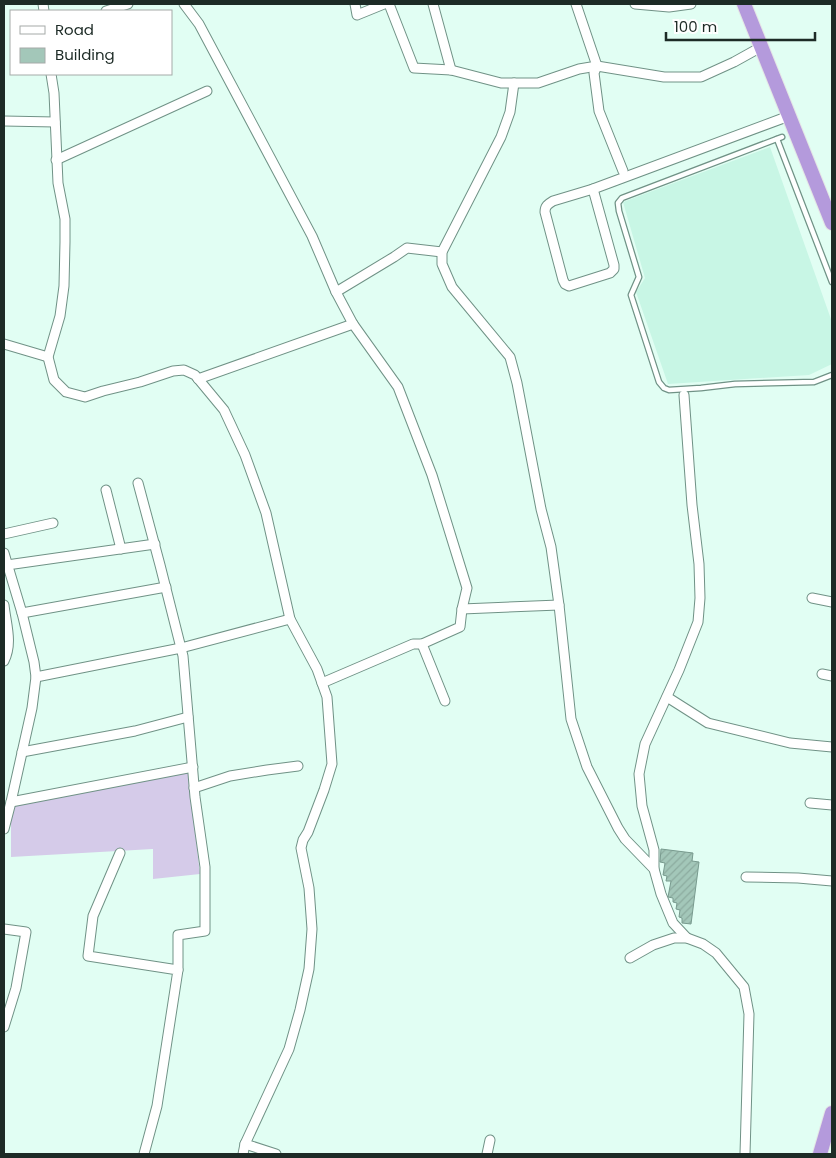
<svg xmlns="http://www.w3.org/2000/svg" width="836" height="1158" font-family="Poppins,sans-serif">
  <defs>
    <pattern id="building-hatch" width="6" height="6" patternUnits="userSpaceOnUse" patternTransform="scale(1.25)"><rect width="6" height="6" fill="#a3c7b9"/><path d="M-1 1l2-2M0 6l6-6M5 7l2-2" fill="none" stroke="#8cab9f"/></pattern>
  </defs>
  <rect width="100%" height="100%" fill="#e1fef3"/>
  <polygon fill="#c8f6e5" points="770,147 832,322 832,364 809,375 668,384 636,292 645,278 623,202"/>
  <polygon fill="#d5cbe9" points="188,771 200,874 153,879 153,849 11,857 11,802"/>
  <polygon fill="url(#building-hatch)" stroke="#789a8e" points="661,849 693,853 692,861 699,862 691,924 682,923 682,918 679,917 680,910 676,909 677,903 673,902 673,898 668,897 671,881 666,881 667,876 663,875 665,863 660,862"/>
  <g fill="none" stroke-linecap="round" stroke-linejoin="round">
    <defs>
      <g id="service">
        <polyline points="782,137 622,198 618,203 619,211 639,277 631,295 659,382 664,388 669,390 701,388 735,384 814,382 832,375"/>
        <polyline points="777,139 832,282"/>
      </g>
      <g id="minor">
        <polyline points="43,4 44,11"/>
        <polyline points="184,4 199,24 312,236 336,292 353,324 398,387 432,475 467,588 462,609 460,627 422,644 413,644 322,683"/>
        <polyline points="355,4 357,15 384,4"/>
        <polyline points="389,4 414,68 451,70 501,83 538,83 579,69 597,66 664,77 701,77 734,62 761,47"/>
        <polyline points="433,4 451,70"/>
        <polyline points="576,4 597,66 594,73 599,111 623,171"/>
        <polyline points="635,4 669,7 691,4"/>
        <polyline points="106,11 128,4"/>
        <polyline points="51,74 54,93 58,183 65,219 65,242 64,286 60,316 48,357 54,380 66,392 85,397 103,391 140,382 173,371 184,370 195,375 224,410 245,455 266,513 290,619 317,669 327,697 332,764 324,790 308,832 303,840 301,848 309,888 312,929 309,969 300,1010 289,1049 245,1144 243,1154"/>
        <polyline points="514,83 510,112 501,137 442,252 442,264 452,287 510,357 517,383 541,509 551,547 559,605 571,719 587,767 618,828 625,839 654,869"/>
        <polyline points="4,121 55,122"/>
        <polyline points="56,160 207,91"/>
        <path d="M593,189L614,265V269L610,273L569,286L565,284L563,280L545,212C545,206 548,204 553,201Z"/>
        <polyline points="593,189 789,116"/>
        <polyline points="336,292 394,257 407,248 442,252"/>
        <polyline points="4,344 48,357"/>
        <polyline points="198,379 353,324"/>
        <polyline points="684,395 692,505 699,564 700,598 698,622 679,670 645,744 639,774 642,806 654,850 654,869 661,894 673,923 687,938"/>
        <polyline points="138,483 160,565 183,656 195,797 205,867 205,931 178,935 178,970"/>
        <polyline points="106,490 121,549"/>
        <polyline points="4,534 53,523"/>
        <polyline points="4,553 22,613 34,662 36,677 32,708 11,802 4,829"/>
        <polyline points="7,565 155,544"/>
        <polyline points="812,598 832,602"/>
        <path d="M4,605C6,624 13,643 4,661"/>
        <polyline points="462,609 559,605"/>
        <polyline points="22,613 166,587"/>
        <polyline points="422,644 445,701"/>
        <polyline points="822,674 832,676"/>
        <polyline points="36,677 181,648 290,619"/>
        <polyline points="667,697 708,723 790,743 832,747"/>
        <polyline points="22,752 135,731 188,717"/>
        <polyline points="194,788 230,776 267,770 298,766"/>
        <polyline points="11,802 193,767"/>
        <polyline points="810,803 832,805"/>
        <polyline points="120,853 93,916 88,956 178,970 157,1106 144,1154"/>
        <polyline points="746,877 798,878 832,881"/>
        <polyline points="4,929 26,932 16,988 4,1027"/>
        <polyline points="630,958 653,945 674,938 687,938 703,944 716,953 744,987 749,1014 745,1154"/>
        <polyline points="245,1144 276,1154"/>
        <polyline points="487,1154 490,1140"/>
      </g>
      <g id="trunk">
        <polyline points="744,4 832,223"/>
        <polyline points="820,1154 832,1113"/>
      </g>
    </defs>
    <use href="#service" stroke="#709286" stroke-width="7"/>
    <use href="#minor" stroke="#709286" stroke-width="11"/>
    <use href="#trunk" stroke="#e4e6e5" stroke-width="16"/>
    <use href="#service" stroke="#fff" stroke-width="4.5"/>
    <use href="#minor" stroke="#fff" stroke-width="9"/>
    <use href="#trunk" stroke="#b49adc" stroke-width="14"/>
  </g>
  <rect width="836" height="1158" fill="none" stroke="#1d2b26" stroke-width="10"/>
  <rect x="10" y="10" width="162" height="65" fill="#ffffff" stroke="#a5aaa8"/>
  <rect x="20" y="26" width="25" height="8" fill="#ffffff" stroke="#a5aaa8"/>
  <text x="55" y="35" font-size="15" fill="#1d2b26">Road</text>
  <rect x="20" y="48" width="25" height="15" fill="#a3c7b9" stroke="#a5aaa8"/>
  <text x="55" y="60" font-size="15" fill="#1d2b26">Building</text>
  <path d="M666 32v8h149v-8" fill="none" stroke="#1d2b26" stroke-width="2.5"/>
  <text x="674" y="32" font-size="15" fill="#1d2b26" stroke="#ffffff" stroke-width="4" paint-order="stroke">100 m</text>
</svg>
